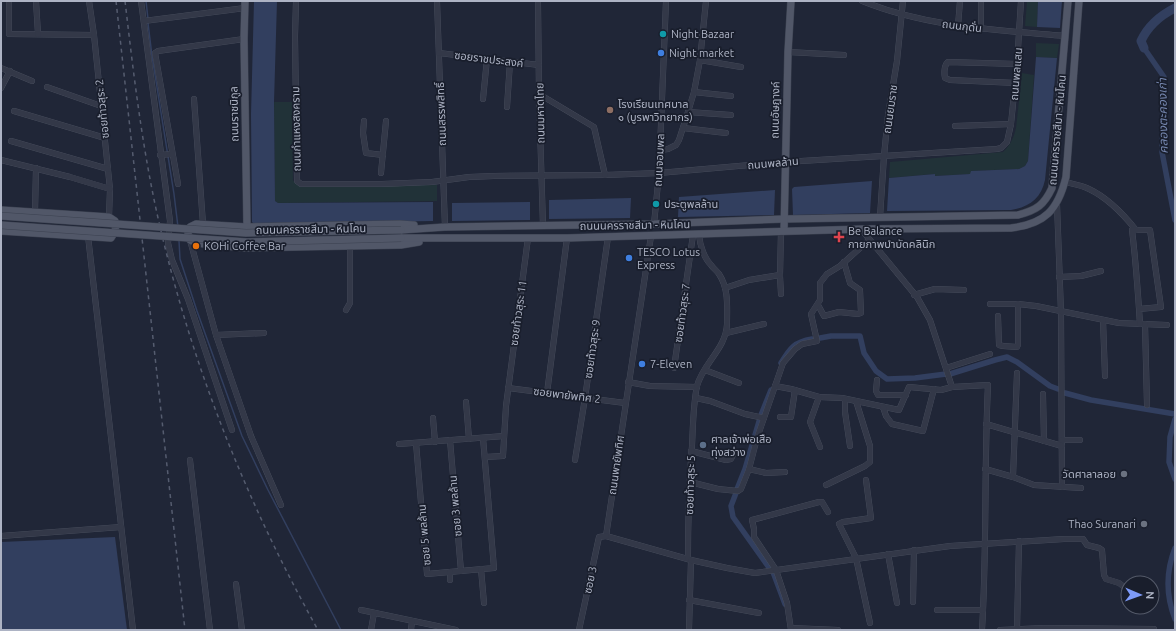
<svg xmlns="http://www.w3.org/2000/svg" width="1176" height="631" font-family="Ubuntu,'Noto Sans Thai',sans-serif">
  <rect width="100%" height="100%" fill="#202637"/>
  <g fill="#213238">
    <polygon points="1027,1 1038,1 1037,27 1025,26"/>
    <polygon points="1036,43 1059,44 1057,58 1036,57"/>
    <path d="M1022,73L1034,75L1028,161L1025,166L1019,169L971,171V174L934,176V174L889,178L890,162L1003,152C1010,146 1014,137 1016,128Z"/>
    <polygon points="274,102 292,102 293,180 296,184 300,186 437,185 437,201 278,203 275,201"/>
  </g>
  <g fill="#323f5f">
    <polygon points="254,1 277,1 274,102 275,201 278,203 433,202 433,221 254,224 252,222 251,114"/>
    <polygon points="1038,1 1062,1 1060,28 1037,27"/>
    <path d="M1036,57L1057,58L1045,180C1041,199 1029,207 1011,210L887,211L889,178L935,174V176L970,174L971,171L1019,169L1025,166L1028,161Z"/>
    <polygon points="872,181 870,213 793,215 792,189 794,187"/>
    <polygon points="775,190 774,215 678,217 679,197"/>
    <polygon points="631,198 630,218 549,219 549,200"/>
    <polygon points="530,202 530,220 452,221 452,203"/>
    <polygon points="115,537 127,630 1,630 1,542"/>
  </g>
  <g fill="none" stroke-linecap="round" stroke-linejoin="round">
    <g stroke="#323f5f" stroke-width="1.5">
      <polyline points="146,1 148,19"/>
      <polyline points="148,23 152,56 174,194 178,227"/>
      <polyline points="179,241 180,259 197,311 242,436 268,490 341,630"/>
    </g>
    <g stroke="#323f5f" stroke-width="5.5">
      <polyline points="1144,48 1164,77 1162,152 1175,220"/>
      <polyline points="820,338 831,336 860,336 864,353 876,371 887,379 915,378 946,374"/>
      <path d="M781,363C790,348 794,342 812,339"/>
      <polyline points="950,374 995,360 1007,357 1017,362 1050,386 1058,389"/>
      <polyline points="1065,393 1091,400 1175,414"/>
      <polyline points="761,415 771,390"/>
      <polyline points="1175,419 1170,437 1169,462 1175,479"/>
      <polyline points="737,489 745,469 760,418"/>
      <polyline points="736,493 731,506 733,517 770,569"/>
      <path d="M1175,548C1166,571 1166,596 1175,619"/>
      <polyline points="773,572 785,604"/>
    </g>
    <path stroke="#323f5f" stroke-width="9" d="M1144,48L1141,41C1148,26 1161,15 1175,8"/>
    <defs>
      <g id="minor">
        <polyline points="9,1 9,34 94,35"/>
        <polyline points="36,1 38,34"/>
        <polyline points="89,1 94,35 110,189 109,217"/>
        <polyline points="141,1 170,221 168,243 172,260 188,299 232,430"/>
        <polyline points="296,1 295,36 297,181 301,184 382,184 432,182 469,177 494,176 605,175 659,173 785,162 997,149 1001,148 1007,142 1011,124 1017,64 1021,1"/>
        <polyline points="437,1 445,227"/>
        <polyline points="538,1 539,94 543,226"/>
        <path d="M862,1C926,27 996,30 1065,36"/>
        <polyline points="144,21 245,8"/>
        <polyline points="958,26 960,1"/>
        <polyline points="981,28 981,1"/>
        <polyline points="788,52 844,55"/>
        <polyline points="439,53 539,65"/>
        <polyline points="700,60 741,67"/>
        <polyline points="1,68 32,81"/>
        <path d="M1016,83L950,80L945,78C944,73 944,65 948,62L1017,64"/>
        <polyline points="47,87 101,106"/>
        <polyline points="1,88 10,71"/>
        <polyline points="694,92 731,96"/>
        <polyline points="539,94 594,127 605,175"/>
        <polyline points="194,99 203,224"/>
        <polyline points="483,99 487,59"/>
        <polyline points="507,107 510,62"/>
        <polyline points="14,111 105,138"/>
        <polyline points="688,112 731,115"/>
        <polyline points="364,121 363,133 366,153 383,155"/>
        <polyline points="955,126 1011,124"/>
        <polyline points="683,128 726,133"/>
        <polyline points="11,141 108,169"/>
        <polyline points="660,150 668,149 676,145 679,140 688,112 694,92 700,60 706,1"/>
        <polyline points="160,155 172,154"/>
        <polyline points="1,160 70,177 110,189"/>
        <polyline points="381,173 386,121"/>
        <path d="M1065,182C1073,184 1081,185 1089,189C1106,197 1124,215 1136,230"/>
        <polyline points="178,184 155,53 158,51 244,39"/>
        <polyline points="1057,204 1061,312 1062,487"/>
        <polyline points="35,212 36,168"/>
        <polyline points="880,217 884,156 888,115 897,61 903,1"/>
        <polyline points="654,224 659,173 666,1"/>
        <polyline points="861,229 917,297 930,320 952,387"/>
        <polyline points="781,231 780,276 781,294"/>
        <polyline points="88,236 133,630"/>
        <polyline points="651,236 606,536 691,560 689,630"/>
        <polyline points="190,240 216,335 251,436 281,505"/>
        <polyline points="1059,277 1081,276 1101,271"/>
        <polyline points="725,288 749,280 780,275"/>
        <polyline points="914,295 935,289 964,290"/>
        <polyline points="990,304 1018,304 1036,306 1119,323 1167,325"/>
        <polyline points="818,305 824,316 839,312 858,314 861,313 860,290 850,283 844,262"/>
        <path d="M1139,309L1161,307L1150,230H1132C1136,262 1138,293 1140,324"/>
        <polyline points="346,310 350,303 350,246"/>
        <polyline points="998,316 999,345 1003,346 1017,347 1018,345 1018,304"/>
        <polyline points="1103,320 1105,376"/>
        <polyline points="1145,324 1147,405"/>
        <polyline points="726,333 764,324"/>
        <polyline points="216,335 264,333"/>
        <polyline points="674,368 693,235"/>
        <polyline points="946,368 990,354"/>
        <polyline points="705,370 739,383"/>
        <polyline points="877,380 876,391 878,395 906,395"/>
        <polyline points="628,382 650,386 697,387"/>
        <path d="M775,386L791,389L819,397L842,398L899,410L909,387L941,390L952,387L988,385C984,467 987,549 982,630"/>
        <polyline points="508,388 625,403"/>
        <polyline points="547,393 567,238"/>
        <polyline points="1043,394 1044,441"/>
        <polyline points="819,397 810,422 820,447"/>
        <polyline points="696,398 710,401 745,414 764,418"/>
        <polyline points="845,399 845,412 850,446"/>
        <polyline points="466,402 469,439"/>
        <polyline points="883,407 886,416 892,424 923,431 934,389"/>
        <polyline points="780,417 791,417 795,390"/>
        <polyline points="433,418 435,442"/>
        <polyline points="986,424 1062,446"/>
        <polyline points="450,440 461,571"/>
        <polyline points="1062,440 1080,440"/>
        <polyline points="416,443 427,574 494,568 483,438"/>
        <polyline points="399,444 504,436"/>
        <polyline points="691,451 726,460 731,459 734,453"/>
        <polyline points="485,457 503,456 506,406 528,238"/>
        <polyline points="190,460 210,630"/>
        <polyline points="575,460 585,398 608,237"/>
        <polyline points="749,469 766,473 785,472"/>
        <polyline points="985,469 1013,477 1034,485 1081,488"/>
        <polyline points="1013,477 1017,373"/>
        <polyline points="866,480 871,518 843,522 839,524 856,558 870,623"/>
        <polyline points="690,482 718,489 738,491 741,489 749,469 757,438 783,363 795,349 802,344 817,341 811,314 820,300 820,283 827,274 840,266 869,240"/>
        <polyline points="826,485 865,466 870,462 870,446 856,401"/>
        <polyline points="1,536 121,527"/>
        <polyline points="888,554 897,603"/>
        <path d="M688,558C688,521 689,484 692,446C693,427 693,405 697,386C703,363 726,349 727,324C727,307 729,289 719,274C717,271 713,268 711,265C704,258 700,245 699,235"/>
        <polyline points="691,560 727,568 755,573 950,546 1064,539 1083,539 1087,545 1099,548 1102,550 1104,575 1106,579 1119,583 1128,590"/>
        <polyline points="481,569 484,603"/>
        <polyline points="450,572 450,580"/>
        <polyline points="236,584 242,630"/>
        <polyline points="689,600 759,613"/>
        <polyline points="913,602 914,550"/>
        <polyline points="361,610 456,630"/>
        <polyline points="937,610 983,610"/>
        <polyline points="791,628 838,630"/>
        <polyline points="1017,629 1019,541"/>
        <polyline points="371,630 374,613"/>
        <polyline points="411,630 412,621"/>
        <polyline points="579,630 599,537 606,536"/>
        <polyline points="791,630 787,603 776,570 754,537 754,529 752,520 819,502 822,502 828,512"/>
        <polyline points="1000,630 1044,628 1154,629"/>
      </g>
      <g id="major">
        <polyline points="245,1 244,39 247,227"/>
        <path d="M1,210L109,217L115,221C116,228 116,232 111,238L1,231"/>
        <polyline points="414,225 400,224 247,227 196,224 190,227 188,233 190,240 195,243 246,248 401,245 419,242"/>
        <path d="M401,230L445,227L654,224L784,219L1018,215C1037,210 1044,205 1052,188L1068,1"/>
        <polyline points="784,231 788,52 791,1"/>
        <path d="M401,238H567L865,229L1011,228C1045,224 1058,210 1066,177L1079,1"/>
      </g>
    </defs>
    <use href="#minor" stroke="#4d5362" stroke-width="6"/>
    <use href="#major" stroke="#3c4251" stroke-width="8"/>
    <use href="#minor" stroke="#333848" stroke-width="5.5"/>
    <use href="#major" stroke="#515768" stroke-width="7"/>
    <g stroke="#555c6f" stroke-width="1.5" stroke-dasharray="4 4" stroke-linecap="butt">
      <polyline points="116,1 185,630"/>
      <path d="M125,1C134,78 143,155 161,231C194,371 248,505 318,630"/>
    </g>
    <defs>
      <g id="major-bridge">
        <polyline points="1,216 246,233 401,230"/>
        <polyline points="1,225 247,242 401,238"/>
      </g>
    </defs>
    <use href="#major-bridge" stroke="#3c4251" stroke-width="8" stroke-linecap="butt"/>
    <use href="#major-bridge" stroke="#515768" stroke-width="7"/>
  </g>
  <g fill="#0f9aa8" stroke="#191e2c" stroke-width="1.5">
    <circle cx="663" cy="34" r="4"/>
    <circle cx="656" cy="204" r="4"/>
  </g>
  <g fill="#3f7fe0" stroke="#191e2c" stroke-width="1.5">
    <circle cx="661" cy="53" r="4"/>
    <circle cx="629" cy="258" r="4"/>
    <circle cx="642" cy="364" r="4"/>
  </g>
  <circle fill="#8d6e63" stroke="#191e2c" stroke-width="1.5" cx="610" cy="110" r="4"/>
  <path fill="#e0444e" stroke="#191e2c" stroke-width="1.5" d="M837 231h4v4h4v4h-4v4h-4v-4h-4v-4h4z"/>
  <circle fill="#e8710a" stroke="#191e2c" stroke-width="1.5" cx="196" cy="246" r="4"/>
  <circle fill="#5c6f8a" stroke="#191e2c" stroke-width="1.5" cx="703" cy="445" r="4"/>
  <g fill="#6b7280" stroke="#191e2c" stroke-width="1.5">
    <circle cx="1124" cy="474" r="4"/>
    <circle cx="1144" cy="524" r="4"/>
  </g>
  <g text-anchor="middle" stroke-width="3.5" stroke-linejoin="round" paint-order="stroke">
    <g font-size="11" fill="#adb3c4" stroke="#191e2c">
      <text transform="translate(962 26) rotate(7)" y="4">ถนนกุดั่น</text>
      <text transform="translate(489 59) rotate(7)" y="4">ซอยราชประสงค์</text>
      <text transform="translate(1016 74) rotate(-85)" y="4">ถนนพลแสน</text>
      <text transform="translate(102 109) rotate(-96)" y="4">ซอยท้าวสุระ 2</text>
      <text transform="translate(890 109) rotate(-82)" y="4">ถนนยมราช</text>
      <text transform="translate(775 110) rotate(-89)" y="4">ถนนอัษฎางค์</text>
      <text transform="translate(540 113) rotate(-91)" y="4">ถนนมหาดไทย</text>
      <text transform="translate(234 114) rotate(-91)" y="4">ถนนราชนิกูล</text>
      <text transform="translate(441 114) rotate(-92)" y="4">ถนนสรรพสิทธิ์</text>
      <text transform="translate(296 129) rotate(-91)" y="4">ถนนกำแหงสงคราม</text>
      <text transform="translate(1057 130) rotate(-85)" y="4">ถนนนครราชสีมา - หินโคน</text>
      <text transform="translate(659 160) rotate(-87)" y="4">ถนนจอมพล</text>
      <text transform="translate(773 163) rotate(-5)" y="4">ถนนพลล้าน</text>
      <text transform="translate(635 225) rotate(-1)" y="4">ถนนนครราชสีมา - หินโคน</text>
      <text transform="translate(311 229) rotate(-1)" y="4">ถนนนครราชสีมา - หินโคน</text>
      <text transform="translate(518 313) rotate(-82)" y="4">ซอยท้าวสุระ 11</text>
      <text transform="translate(682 313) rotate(-82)" y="4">ซอยท้าวสุระ 7</text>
      <text transform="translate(592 349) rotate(-82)" y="4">ซอยท้าวสุระ 9</text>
      <text transform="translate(567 395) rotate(7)" y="4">ซอยพายัพทิศ 2</text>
      <text transform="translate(616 465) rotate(-82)" y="4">ถนนพายัพทิศ</text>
      <text transform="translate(690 485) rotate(-88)" y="4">ซอยท้าวสุระ 5</text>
      <text transform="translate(455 506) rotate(-95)" y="4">ซอย 3 พลล้าน</text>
      <text transform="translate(424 535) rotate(-95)" y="4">ซอย 5 พลล้าน</text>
      <text transform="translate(590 580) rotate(-78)" y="4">ซอย 3</text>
    </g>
    <g font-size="11" fill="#adb3c4" stroke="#191e2c" text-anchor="start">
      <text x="671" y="38">Night Bazaar</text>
      <text x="669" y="57">Night market</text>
      <text x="618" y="108">โรงเรียนเทศบาล<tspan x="618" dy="13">๑ (บูรพาวิทยากร)</tspan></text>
      <text x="664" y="208">ประตูพลล้าน</text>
      <text x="848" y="235">Be Balance<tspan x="848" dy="13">กายภาพบำบัดคลินิก</tspan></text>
      <text x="204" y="250">KOHi Coffee Bar</text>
      <text x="637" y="256">TESCO Lotus<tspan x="637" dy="13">Express</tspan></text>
      <text x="650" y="368">7-Eleven</text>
      <text x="711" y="443">ศาลเจ้าพ่อเสือ<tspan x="711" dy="13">ทุ่งสว่าง</tspan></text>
      <text x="1116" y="478" text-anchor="end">วัดศาลาลอย</text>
      <text x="1136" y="528" text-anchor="end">Thao Suranari</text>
    </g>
    <g font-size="12" font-style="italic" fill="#7485ad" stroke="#191e2c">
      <text transform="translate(1163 116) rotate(-91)" y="4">คลองตะคองเก่า</text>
    </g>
  </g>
  <rect width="1176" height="631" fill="none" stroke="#adb3c4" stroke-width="4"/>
  <g transform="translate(1140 595) rotate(92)"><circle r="19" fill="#191e2c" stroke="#545a69"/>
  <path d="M0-3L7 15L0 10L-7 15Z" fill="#7e9bf9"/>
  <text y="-6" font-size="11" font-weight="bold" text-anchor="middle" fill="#adb3c4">N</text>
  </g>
</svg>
